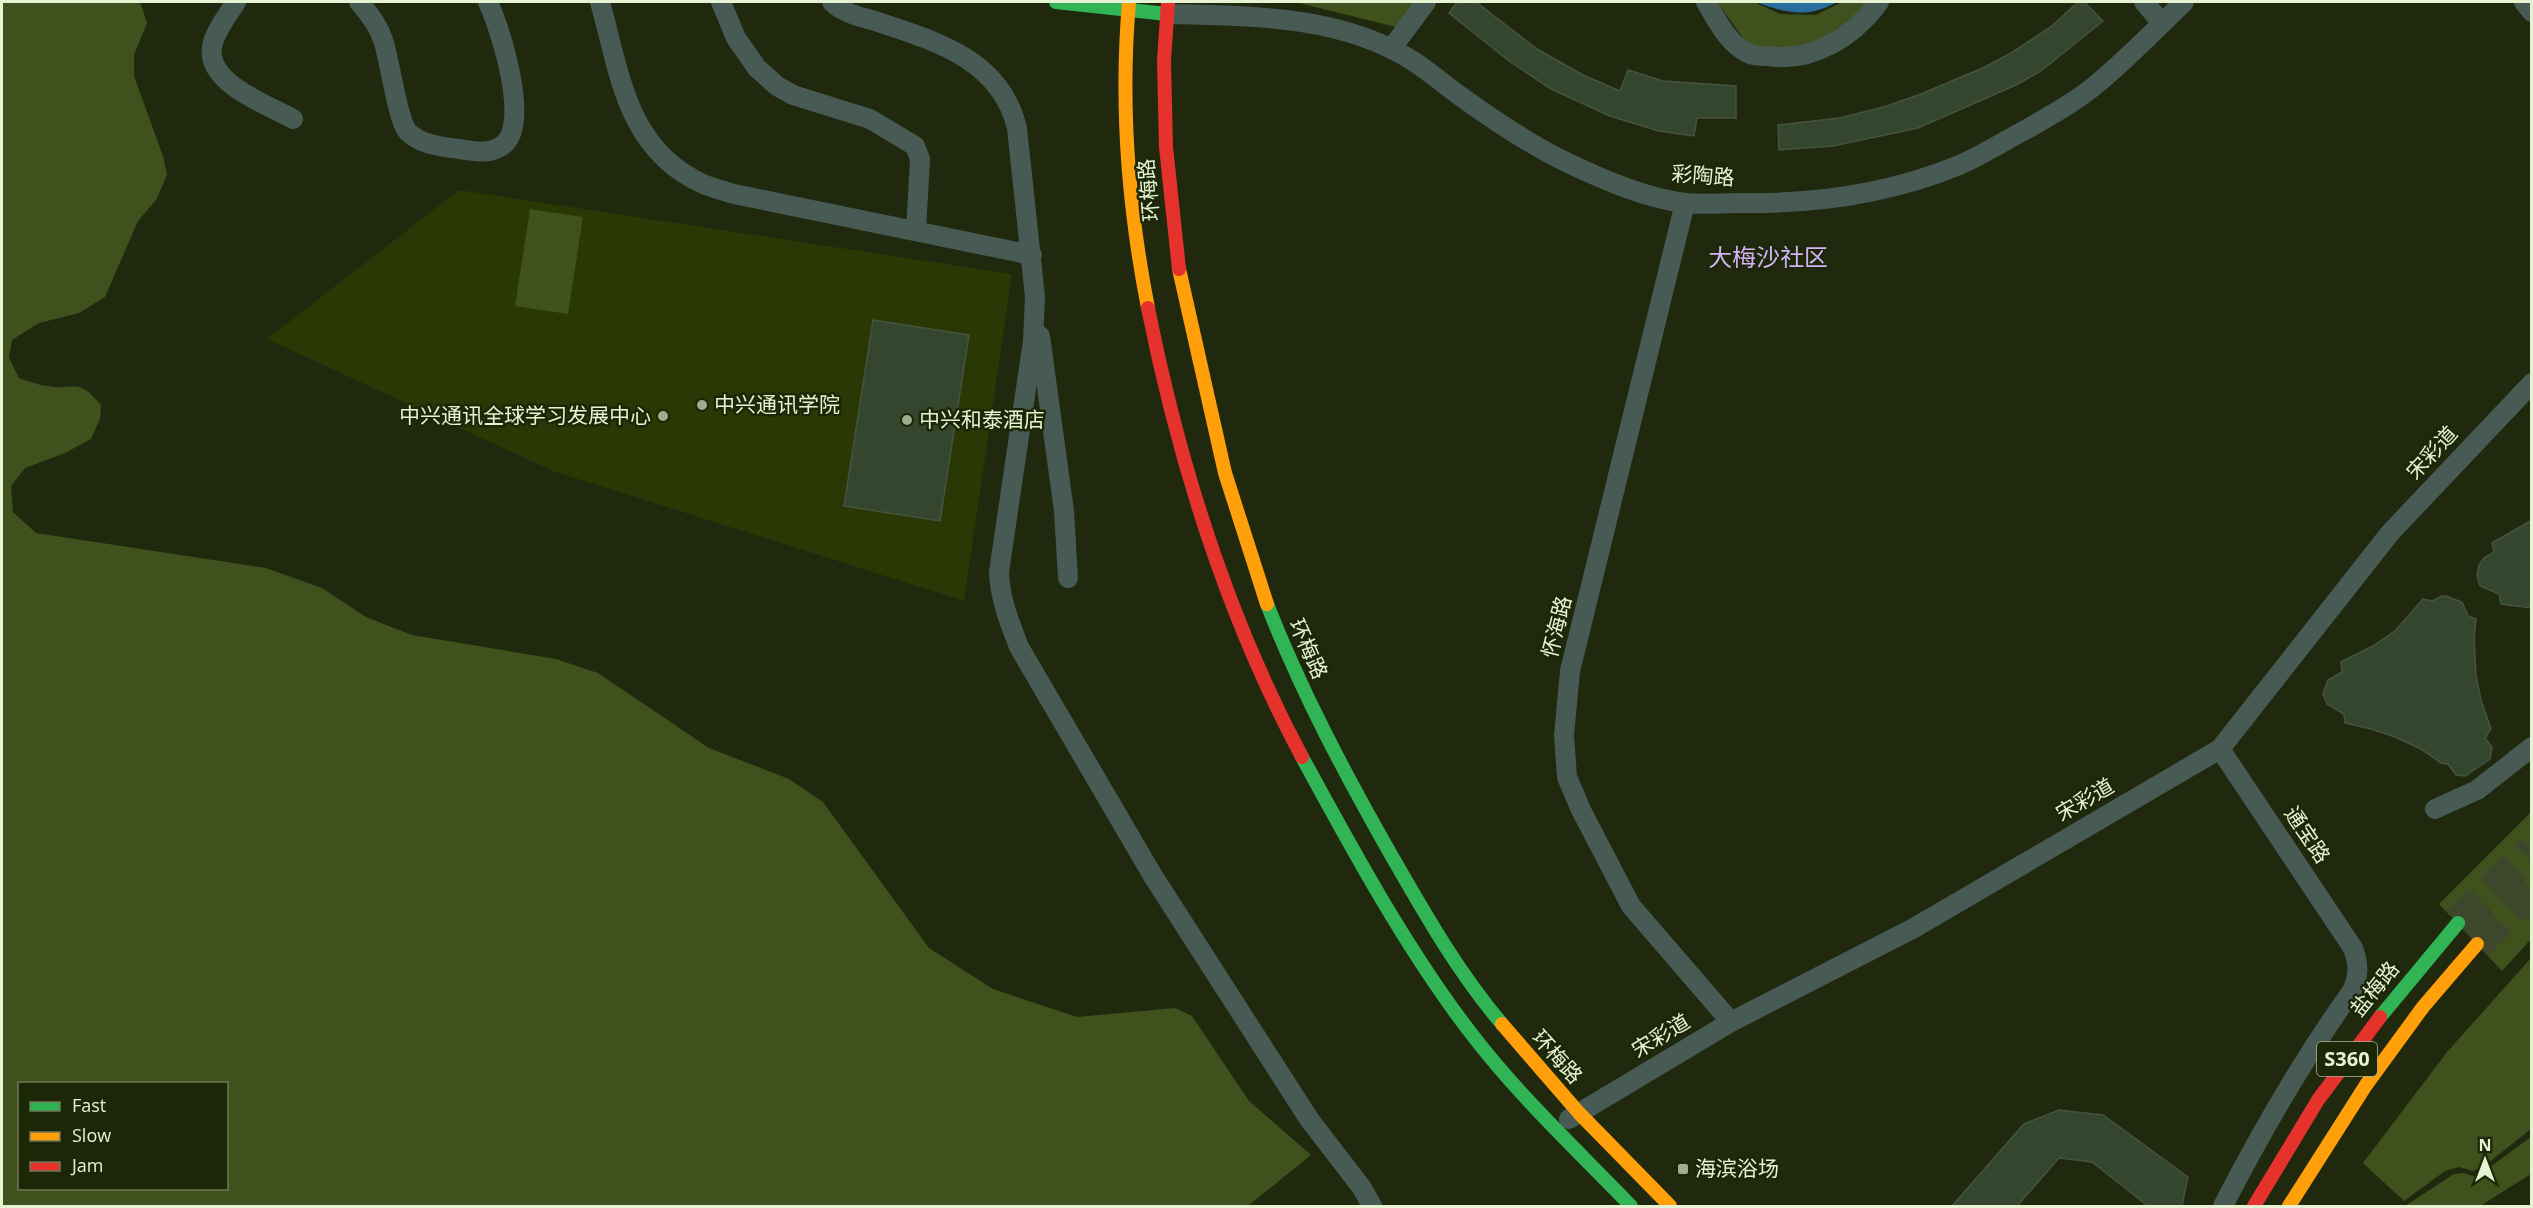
<svg xmlns="http://www.w3.org/2000/svg" width="2533" height="1208" font-family="'Open Sans','Noto Sans SC',sans-serif">
  <rect width="100%" height="100%" fill="#20280e"/>
  <polygon fill="#293804" points="459,190 1012,274 964,601 553,471 267,339"/>
  <g fill="#3f511d" fill-rule="evenodd">
    <path d="M2,2H134L141,4L147,23L134,55V76L163,156L167,175L156,200L138,221L105,297L79,313L39,323L12,340L9,358L19,378C28,381 38,385 47,386C76,391 77,376 101,405L100,419L91,439L65,453L25,468L11,486L13,512L36,533L266,568L322,588L366,617L412,635L556,659L598,673L709,748L789,779L823,802L929,948L993,989L1077,1017L1175,1008L1192,1016L1249,1101L1311,1155L1248,1206H2ZM20,1084H226V1188H20Z"/>
    <polygon points="1295,2 1417,2 1400,28"/>
    <polygon points="1717,2 1754,2 1780,14 1816,15 1842,2 1871,2 1850,26 1797,49 1749,46"/>
    <polygon points="530,209 583,217 568,314 515,306"/>
    <polygon points="2531,812 2531,939 2502,971 2439,904"/>
    <polygon points="2531,958 2531,1129 2483,1167 2473,1171 2459,1167 2445,1171 2404,1201 2363,1163 2447,1052"/>
    <polygon points="2531,1137 2531,1174 2480,1206 2405,1206 2454,1174 2464,1173 2476,1177"/>
  </g>
  <path fill="#276da0" d="M1757,2H1837C1809,18 1786,14 1757,2Z"/>
  <g fill="#35462f" stroke="#46533f" stroke-width="1.5">
    <polygon points="1457,2 1476,2 1537,49 1583,75 1620,91 1628,70 1663,81 1736,86 1736,118 1697,118 1694,136 1659,131 1610,116 1551,89 1509,61 1449,13"/>
    <polygon points="2078,2 2084,2 2103,21 2041,71 2016,85 1918,128 1833,146 1779,150 1778,125 1840,118 1887,106 1921,94 1985,67 2011,53 2052,26"/>
    <polygon points="873,320 969,335 940,521 844,506"/>
    <polygon points="2532,520 2532,608 2501,604 2499,594 2480,586 2477,576 2479,565 2484,558 2494,552 2492,543"/>
    <polygon points="2442,596 2446,596 2462,602 2468,616 2476,619 2474,637 2476,676 2481,700 2491,729 2485,738 2492,747 2490,759 2465,776 2456,775 2448,764 2441,763 2421,749 2395,737 2371,729 2345,723 2344,714 2327,704 2323,694 2328,680 2342,672 2341,662 2373,646 2395,631 2423,599 2432,601"/>
    <polygon points="2059,1110 2103,1115 2188,1177 2182,1206 2148,1206 2092,1162 2059,1158 2017,1206 1952,1206 2024,1124"/>
  </g>
  <g fill="none" stroke-linecap="round" stroke-linejoin="round">
    <g stroke="#3e462c" stroke-width="32" stroke-dasharray="32 16" stroke-linecap="butt">
      <polyline points="2458,923 2532,850"/>
      <polyline points="2477,944 2532,891"/>
    </g>
    <g stroke="#475a54" stroke-width="20">
      <path d="M236,2C228,15 214,32 212,47C206,83 268,105 293,119"/>
      <path d="M359,2C368,12 379,27 383,40C390,59 397,120 408,132C421,145 443,147 459,149C474,151 490,155 503,145C531,124 500,28 488,2"/>
      <path d="M600,2C620,73 626,149 703,184C713,188 724,191 734,194L1032,255"/>
      <polyline points="721,2 736,38 757,68 777,86 793,95 870,119 915,146 920,159 916,231"/>
      <path d="M832,2C844,14 862,17 878,22C936,41 1001,60 1017,128L1035,297L1033,341L999,572C1000,599 1009,621 1019,647L1153,876L1309,1119L1362,1188L1372,1206"/>
      <path d="M1706,2C1717,20 1728,45 1750,54C1755,56 1763,56 1768,56C1813,63 1854,36 1879,2"/>
      <polyline points="2144,2 2162,23"/>
      <polyline points="2524,2 2532,12"/>
      <path d="M1167,14C1250,16 1341,15 1413,61C1430,72 1446,86 1463,98C1496,122 1531,145 1568,163C1604,180 1645,198 1685,203C1704,205 1723,203 1742,203C1816,204 1888,194 1957,166C1981,156 2004,141 2027,129C2051,115 2077,101 2098,83C2128,58 2156,29 2184,2"/>
      <polyline points="1391,49 1426,2"/>
      <polyline points="1685,203 1570,671 1564,735 1567,777 1581,810 1631,906 1731,1022"/>
      <polyline points="1040,336 1064,511 1068,578"/>
      <path d="M2220,749L2353,948C2359,964 2359,976 2352,991C2303,1059 2261,1132 2223,1206"/>
      <polyline points="2435,809 2477,790 2532,747"/>
      <polyline points="1569,1119 1731,1022 1914,928 2220,749 2390,533 2532,383"/>
    </g>
    <g stroke="#30b455" stroke-width="14">
      <polyline points="1056,2 1167,14"/>
      <path d="M1267,604C1301,691 1344,772 1390,853C1424,912 1457,971 1502,1024"/>
      <path d="M1302,757C1352,849 1407,950 1470,1032C1518,1095 1576,1149 1631,1206"/>
      <polyline points="2380,1017 2458,923"/>
    </g>
    <g stroke="#ff9f0a" stroke-width="14">
      <path d="M1129,2C1120,106 1128,206 1148,308"/>
      <polyline points="1179,269 1225,473 1267,604"/>
      <polyline points="1502,1024 1579,1113 1670,1206"/>
      <polyline points="2289,1206 2366,1085 2423,1007 2477,944"/>
    </g>
    <g stroke="#e5322d" stroke-width="14">
      <polyline points="1168,2 1164,61 1166,147 1179,269"/>
      <path d="M1148,308C1179,463 1227,617 1302,757"/>
      <polyline points="2254,1206 2318,1100 2380,1017"/>
    </g>
  </g>
  <g fill="#a0ac8e" stroke="#1c2707" stroke-width="2">
    <circle cx="702" cy="405" r="6"/>
    <circle cx="663" cy="416" r="6"/>
    <circle cx="907" cy="420" r="6"/>
    <rect x="1677" y="1163" width="12" height="12" rx="3"/>
  </g>
  <g text-anchor="middle" stroke-width="5" stroke-linejoin="round" paint-order="stroke">
    <rect fill="#1c2707" stroke="#a9b696" stroke-width="1.5" x="2317" y="1042" width="60" height="34" rx="4.5"/>
    <g font-size="20" font-weight="bold" fill="#e5f3d3">
      <text x="2347" y="1066">S360</text>
    </g>
    <g font-size="21" fill="#e5f3d3" stroke="#1c2707">
      <text transform="translate(1703 176) rotate(4)" y="7">彩陶路</text>
      <text transform="translate(1149 190) rotate(-95)" y="7">环梅路</text>
      <text transform="translate(2432 453) rotate(-47)" y="7">宋彩道</text>
      <text transform="translate(1557 627) rotate(-76)" y="7">怀海路</text>
      <text transform="translate(1308 649) rotate(66)" y="7">环梅路</text>
      <text transform="translate(2085 800) rotate(-30)" y="7">宋彩道</text>
      <text transform="translate(2307 835) rotate(56)" y="7">通宝路</text>
      <text transform="translate(2375 989) rotate(-51)" y="7">盐梅路</text>
      <text transform="translate(1661 1036) rotate(-31)" y="7">宋彩道</text>
      <text transform="translate(1557 1057) rotate(48)" y="7">环梅路</text>
    </g>
    <g font-size="21" fill="#e5f3d3" stroke="#1c2707" text-anchor="start">
      <text x="714" y="412">中兴通讯学院</text>
      <text x="651" y="423" text-anchor="end">中兴通讯全球学习发展中心</text>
      <text x="919" y="427">中兴和泰酒店</text>
      <text x="1695" y="1176">海滨浴场</text>
    </g>
    <g font-size="24" fill="#d2b2f6" stroke="#1c2707">
      <text x="1768" y="266">大梅沙社区</text>
    </g>
  </g>
  <rect width="2533" height="1208" fill="none" stroke="#e5f3d3" stroke-width="6"/>
  <rect x="18" y="1082" width="210" height="108" fill="#1c2707" stroke="#6c7959" stroke-width="1.5"/>
  <rect x="30" y="1102" width="30" height="9" fill="#30b455" stroke="#6c7959" stroke-width="1.5"/>
  <text x="72" y="1112" font-size="18" fill="#e5f3d3">Fast</text>
  <rect x="30" y="1132" width="30" height="9" fill="#ff9f0a" stroke="#6c7959" stroke-width="1.5"/>
  <text x="72" y="1142" font-size="18" fill="#e5f3d3">Slow</text>
  <rect x="30" y="1162" width="30" height="9" fill="#e5322d" stroke="#6c7959" stroke-width="1.5"/>
  <text x="72" y="1172" font-size="18" fill="#e5f3d3">Jam</text>
  <g transform="translate(2485 1160)" stroke="#1c2707" stroke-width="4.5" paint-order="stroke">
  <path d="M0-4.5L10 22L0 15L-10 22Z" fill="#e5f3d3"/>
  <text y="-9" font-size="16" font-weight="bold" text-anchor="middle" fill="#e5f3d3">N</text>
  </g>
</svg>
